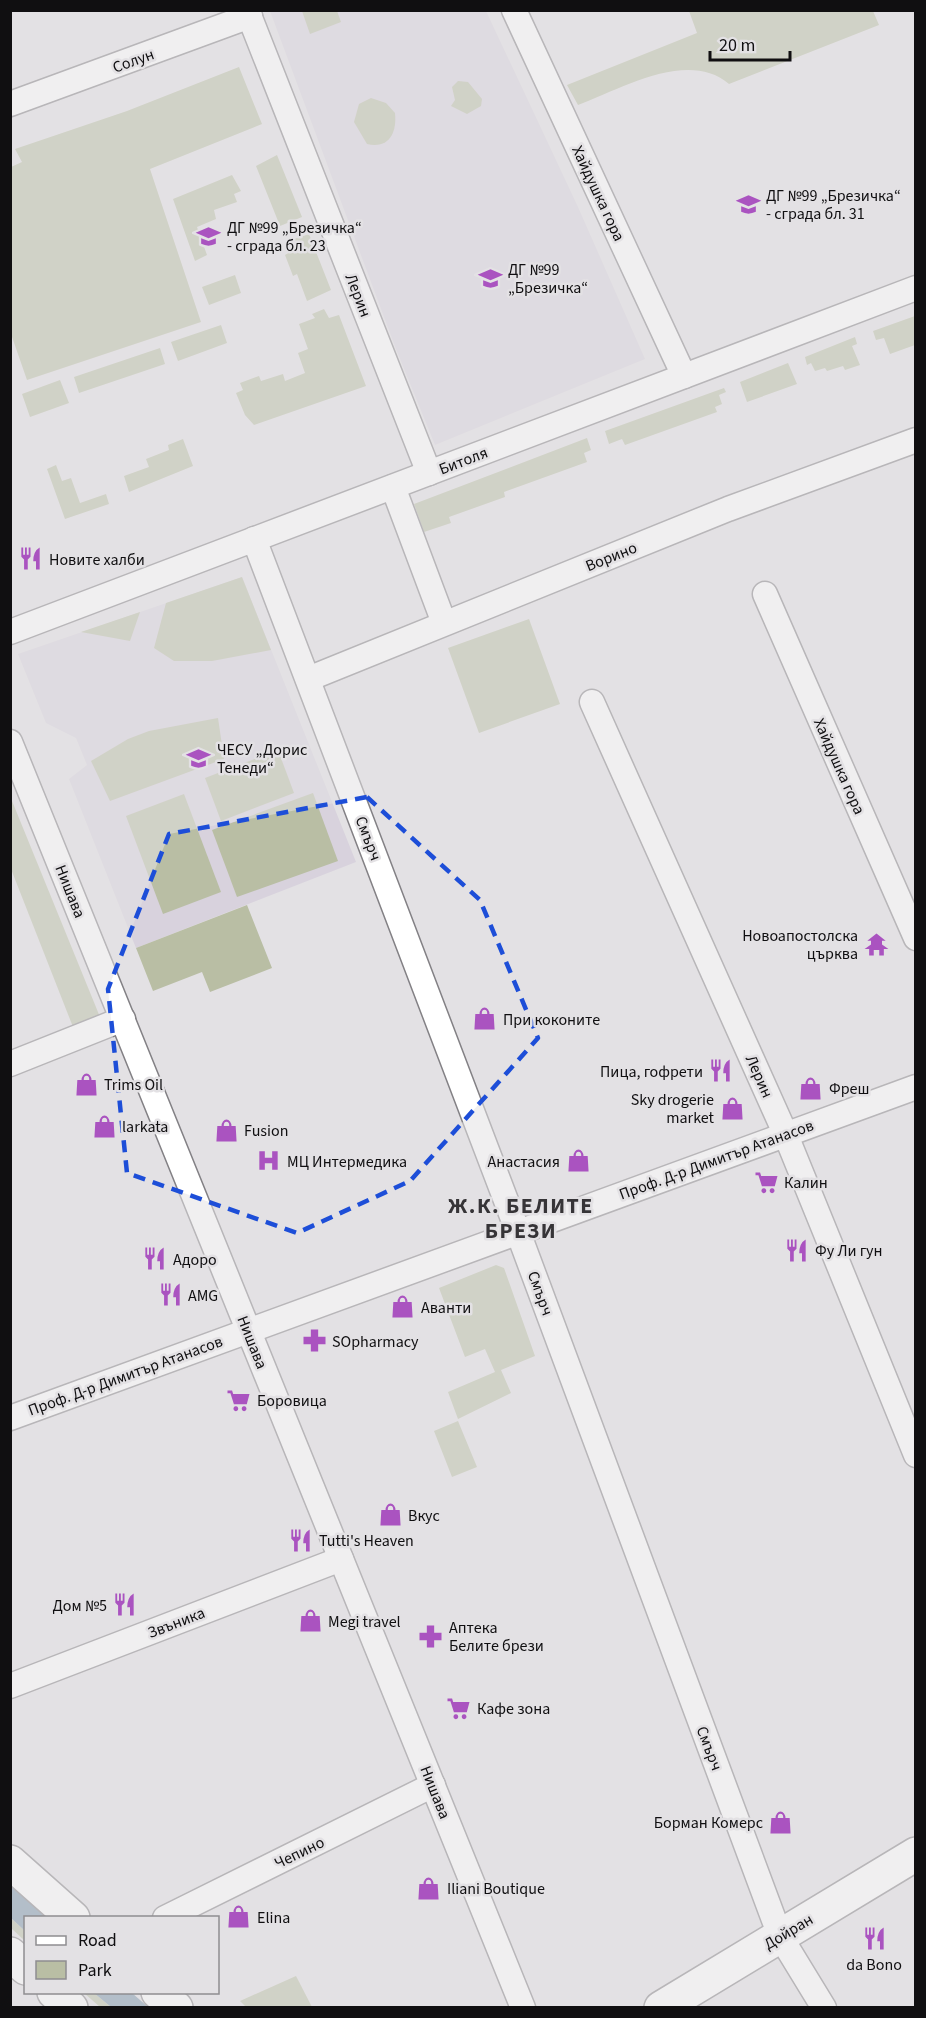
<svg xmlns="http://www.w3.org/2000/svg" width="926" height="2018" font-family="'Source Sans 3',sans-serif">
  <rect width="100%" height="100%" fill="#e3e1e4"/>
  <g fill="#d8d2dd">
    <polygon points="270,11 486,11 578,207 645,359 435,445 396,349"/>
    <polygon points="242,577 356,862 136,948 69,779 87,765 76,738 46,723 18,654"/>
  </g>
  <g fill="#b9bea4">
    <polygon points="302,11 337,11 341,22 310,34"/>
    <path d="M689,11H873L879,25L729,84C688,49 621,89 578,105L567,85L697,33Z"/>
    <polygon points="239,67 262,124 150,169 201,322 27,380 11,334 11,167 22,162 15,149 127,111"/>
    <polygon points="458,81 468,82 482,99 481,106 467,114 451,106 455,100 452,87"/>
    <path d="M371,98L386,103L395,113C397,133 389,149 367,144L354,122L359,104Z"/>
    <polygon points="277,155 302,217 280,226 256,166"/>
    <polygon points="232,175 241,191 234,194 237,202 214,210 216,219 197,227 207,255 195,261 173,199"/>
    <polygon points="309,234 331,290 307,301 297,274 293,276 285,255 297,248 294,239"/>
    <polygon points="235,275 241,293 209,305 202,287"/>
    <polygon points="324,309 329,318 339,315 366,386 254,425 245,415 236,393 243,390 240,383 259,376 261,381 283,374 285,381 305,373 298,353 308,349 299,324 315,318 312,314"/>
    <polygon points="915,316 915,345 890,354 884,338 876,340 873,331"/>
    <polygon points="221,325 227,343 178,361 171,342"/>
    <polygon points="855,337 857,344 852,346 860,365 845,370 843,366 827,371 825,368 815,371 811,363 807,365 805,357"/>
    <polygon points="160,348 165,364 79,393 74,377"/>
    <polygon points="788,363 797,384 747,402 740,382"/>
    <polygon points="60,380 69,403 30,417 22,394"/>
    <polygon points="724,388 726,392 719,395 722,404 715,407 717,412 625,445 622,439 609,444 605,431"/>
    <polygon points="587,438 591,450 584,453 587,462 504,492 505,497 449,517 451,523 424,532 414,504"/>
    <polygon points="183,439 193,466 129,492 124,476 149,467 146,459 169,450 168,445"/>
    <polygon points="56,465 62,481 71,478 80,503 106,494 109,504 65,519 47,469"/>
    <polygon points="242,577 271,650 212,661 174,661 154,648 166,603"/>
    <polygon points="140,612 130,641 81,632"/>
    <polygon points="529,619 560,704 479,733 448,648"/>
    <polygon points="218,718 224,759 110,801 91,761 128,739 149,731"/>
    <polygon points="278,750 294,793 221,821 205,778"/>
    <polygon points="313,793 338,861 237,897 212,830"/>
    <polygon points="184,794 221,892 163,914 126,816"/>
    <polygon points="10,796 100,1017 73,1027 11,869"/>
    <polygon points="247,905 272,968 210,992 202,972 153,991 136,948"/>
    <polygon points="496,1265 504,1268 535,1356 501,1370 511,1393 458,1419 448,1392 495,1372 485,1349 465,1357 439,1288"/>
    <polygon points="458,1421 477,1467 452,1477 434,1431"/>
    <polygon points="11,1918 25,1931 25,1941 11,1928"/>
    <polygon points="296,1976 312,2007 246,2007 240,2001"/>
    <polygon points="84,1993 94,1993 111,2007 100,2007"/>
  </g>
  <g fill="#7992a8">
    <polygon points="11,1885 48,1917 26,1918 25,1931 11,1918"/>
    <polygon points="94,1993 132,1993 148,2007 111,2007"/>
  </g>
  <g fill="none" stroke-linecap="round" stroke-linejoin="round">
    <defs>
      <g id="street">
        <polyline points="247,10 429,473"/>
        <polyline points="514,10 684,376"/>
        <polyline points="10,104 250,16"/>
        <polyline points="393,487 444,623"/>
        <polyline points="254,539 518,1232 780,1936 824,2008"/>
        <polyline points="765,594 916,938"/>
        <polyline points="10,632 916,288"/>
        <polyline points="308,679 728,509 916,440"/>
        <polyline points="592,702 785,1133 916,1455"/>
        <polyline points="10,742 523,2008"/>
        <polyline points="10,1064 123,1019"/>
        <polyline points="10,1418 916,1087"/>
        <polyline points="10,1686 341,1559"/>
        <polyline points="165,1918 433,1785"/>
      </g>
      <g id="secondary">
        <polyline points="10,1862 73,1918"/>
        <polyline points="10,1954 26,1968"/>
        <polyline points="54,1992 71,2008"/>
        <polyline points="158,1992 176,2008"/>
        <polyline points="661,2008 916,1854"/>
      </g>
    </defs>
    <use href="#street" stroke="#838185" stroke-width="27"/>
    <use href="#secondary" stroke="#838185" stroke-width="36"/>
    <use href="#street" stroke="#fff" stroke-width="24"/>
    <use href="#secondary" stroke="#fff" stroke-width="33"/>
  </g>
  <path d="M0 0H926V2018H0ZM367,797L480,900L538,1038L410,1181L297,1233L127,1173L108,989L169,834Z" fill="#e3e1e4" fill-opacity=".55" fill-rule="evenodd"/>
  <path fill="none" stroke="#1d4ed8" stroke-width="4.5" stroke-dasharray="12 8" stroke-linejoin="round" d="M367,797L480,900L538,1038L410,1181L297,1233L127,1173L108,989L169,834Z"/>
  <defs>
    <symbol id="school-bare" viewBox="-9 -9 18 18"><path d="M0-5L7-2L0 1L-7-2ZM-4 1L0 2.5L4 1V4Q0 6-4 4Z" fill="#aa53c0" stroke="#e3e1e4" stroke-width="2.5" paint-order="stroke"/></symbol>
    <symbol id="restaurant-bare" viewBox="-9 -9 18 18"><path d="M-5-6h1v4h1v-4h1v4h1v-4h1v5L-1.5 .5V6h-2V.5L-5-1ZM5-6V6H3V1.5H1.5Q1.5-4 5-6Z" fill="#aa53c0" stroke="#e3e1e4" stroke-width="2.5" paint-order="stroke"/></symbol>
    <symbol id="temple-bare" viewBox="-9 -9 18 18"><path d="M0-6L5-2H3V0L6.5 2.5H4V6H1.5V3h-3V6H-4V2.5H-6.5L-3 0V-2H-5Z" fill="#aa53c0" stroke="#e3e1e4" stroke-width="2.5" paint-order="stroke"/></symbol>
    <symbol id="shop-bare" viewBox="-9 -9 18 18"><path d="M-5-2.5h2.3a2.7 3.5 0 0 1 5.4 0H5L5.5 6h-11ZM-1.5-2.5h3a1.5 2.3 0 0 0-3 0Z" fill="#aa53c0" stroke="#e3e1e4" stroke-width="2.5" paint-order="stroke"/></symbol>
    <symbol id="hospital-bare" viewBox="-9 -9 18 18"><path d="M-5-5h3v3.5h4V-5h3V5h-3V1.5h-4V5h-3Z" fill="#aa53c0" stroke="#e3e1e4" stroke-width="2.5" paint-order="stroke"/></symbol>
    <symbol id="supermarket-bare" viewBox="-9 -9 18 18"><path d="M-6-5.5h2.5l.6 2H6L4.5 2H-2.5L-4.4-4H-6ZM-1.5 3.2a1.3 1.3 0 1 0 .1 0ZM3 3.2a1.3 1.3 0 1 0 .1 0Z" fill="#aa53c0" stroke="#e3e1e4" stroke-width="2.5" paint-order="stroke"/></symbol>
    <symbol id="pharmacy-bare" viewBox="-9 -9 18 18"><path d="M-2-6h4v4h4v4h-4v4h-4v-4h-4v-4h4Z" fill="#aa53c0" stroke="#e3e1e4" stroke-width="2.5" paint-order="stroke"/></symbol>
  </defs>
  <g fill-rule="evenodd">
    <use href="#school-bare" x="732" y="188" width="33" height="33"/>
    <use href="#school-bare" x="192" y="220" width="33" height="33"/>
    <use href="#school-bare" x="474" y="262" width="33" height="33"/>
    <use href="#restaurant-bare" x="14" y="542" width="33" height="33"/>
    <use href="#school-bare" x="182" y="742" width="33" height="33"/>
    <use href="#temple-bare" x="860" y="928" width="33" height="33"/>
    <use href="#shop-bare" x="468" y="1002" width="33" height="33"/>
    <use href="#restaurant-bare" x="704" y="1054" width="33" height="33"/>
    <use href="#shop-bare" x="70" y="1068" width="33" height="33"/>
    <use href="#shop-bare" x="794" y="1072" width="33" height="33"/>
    <use href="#shop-bare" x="716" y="1092" width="33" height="33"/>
    <use href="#shop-bare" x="88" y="1110" width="33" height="33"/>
    <use href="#shop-bare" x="210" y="1114" width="33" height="33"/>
    <use href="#hospital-bare" x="252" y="1144" width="33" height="33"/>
    <use href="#shop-bare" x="562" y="1144" width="33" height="33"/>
    <use href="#supermarket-bare" x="750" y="1166" width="33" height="33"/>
    <use href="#restaurant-bare" x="780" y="1234" width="33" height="33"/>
    <use href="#restaurant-bare" x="138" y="1242" width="33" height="33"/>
    <use href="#restaurant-bare" x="154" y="1278" width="33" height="33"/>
    <use href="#shop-bare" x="386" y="1290" width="33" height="33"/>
    <use href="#pharmacy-bare" x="298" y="1324" width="33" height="33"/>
    <use href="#supermarket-bare" x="222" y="1384" width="33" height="33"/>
    <use href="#shop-bare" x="374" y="1498" width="33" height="33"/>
    <use href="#restaurant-bare" x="284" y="1524" width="33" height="33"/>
    <use href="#restaurant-bare" x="108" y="1588" width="33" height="33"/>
    <use href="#shop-bare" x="294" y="1604" width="33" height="33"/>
    <use href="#pharmacy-bare" x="414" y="1620" width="33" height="33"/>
    <use href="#supermarket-bare" x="442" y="1692" width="33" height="33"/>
    <use href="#shop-bare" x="764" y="1806" width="33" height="33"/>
    <use href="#shop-bare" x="412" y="1872" width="33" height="33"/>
    <use href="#shop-bare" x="222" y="1900" width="33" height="33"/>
    <use href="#restaurant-bare" x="858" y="1922" width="33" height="33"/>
  </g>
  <g text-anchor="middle" stroke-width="5" stroke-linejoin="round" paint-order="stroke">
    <g font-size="16" fill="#100f11" stroke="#e3e1e4">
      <text transform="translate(133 60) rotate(-20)" y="6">Солун</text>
      <text transform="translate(599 193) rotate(65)" y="6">Хайдушка гора</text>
      <text transform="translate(359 295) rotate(69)" y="6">Лерин</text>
      <text transform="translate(463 460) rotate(-21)" y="6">Битоля</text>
      <text transform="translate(611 556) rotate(-22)" y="6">Ворино</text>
      <text transform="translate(840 766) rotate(66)" y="6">Хайдушка гора</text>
      <text transform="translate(369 838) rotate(69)" y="6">Смърч</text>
      <text transform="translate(71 891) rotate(68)" y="6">Нишава</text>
      <text transform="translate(760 1076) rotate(66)" y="6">Лерин</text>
      <text transform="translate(716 1159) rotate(-20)" y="6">Проф. Д-р Димитър Атанасов</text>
      <text transform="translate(541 1293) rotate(70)" y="6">Смърч</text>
      <text transform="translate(253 1342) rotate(68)" y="6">Нишава</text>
      <text transform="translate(125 1375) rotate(-20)" y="6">Проф. Д-р Димитър Атанасов</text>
      <text transform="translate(176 1622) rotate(-21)" y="6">Звъника</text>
      <text transform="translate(710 1748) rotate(69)" y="6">Смърч</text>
      <text transform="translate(436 1792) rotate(68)" y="6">Нишава</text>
      <text transform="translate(299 1852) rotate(-26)" y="6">Чепино</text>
      <text transform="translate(788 1931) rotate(-31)" y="6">Дойран</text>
    </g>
    <g font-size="16" fill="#100f11" stroke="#e3e1e4" text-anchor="start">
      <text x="766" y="201">ДГ №99 „Брезичка“<tspan x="766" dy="18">- сграда бл. 31</tspan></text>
      <text x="227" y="233">ДГ №99 „Брезичка“<tspan x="227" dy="18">- сграда бл. 23</tspan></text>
      <text x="508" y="275">ДГ №99<tspan x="508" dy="18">„Брезичка“</tspan></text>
      <text x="49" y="565">Новите халби</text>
      <text x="217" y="755">ЧЕСУ „Дорис<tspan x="217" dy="18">Тенеди“</tspan></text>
      <text x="858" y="941" text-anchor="end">Новоапостолска<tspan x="858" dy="18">църква</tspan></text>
      <text x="503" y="1025">При коконите</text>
      <text x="703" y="1077" text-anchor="end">Пица, гофрети</text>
      <text x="104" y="1090">Trims Oil</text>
      <text x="829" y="1094">Фреш</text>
      <text x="714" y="1105" text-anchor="end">Sky drogerie<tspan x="714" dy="18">market</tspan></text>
      <text x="122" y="1132">larkata</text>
      <text x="244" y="1136">Fusion</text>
      <text x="287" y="1167">МЦ Интермедика</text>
      <text x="560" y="1167" text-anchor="end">Анастасия</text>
      <text x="784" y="1188">Калин</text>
      <text x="815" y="1256">Фу Ли гун</text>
      <text x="173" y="1265">Адоро</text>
      <text x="188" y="1301">AMG</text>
      <text x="421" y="1313">Аванти</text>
      <text x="332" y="1347">SOpharmacy</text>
      <text x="257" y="1406">Боровица</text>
      <text x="408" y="1521">Вкус</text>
      <text x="319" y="1546">Tutti's Heaven</text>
      <text x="107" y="1611" text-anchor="end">Дом №5</text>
      <text x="328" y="1627">Megi travel</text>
      <text x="449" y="1633">Аптека<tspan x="449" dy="18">Белите брези</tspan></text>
      <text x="477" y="1714">Кафе зона</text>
      <text x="763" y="1828" text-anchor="end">Борман Комерс</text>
      <text x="447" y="1894">Iliani Boutique</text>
      <text x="257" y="1923">Elina</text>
      <text x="874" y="1970" text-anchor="middle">da Bono</text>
    </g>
    <g font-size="22" font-weight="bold" letter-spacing="1.5" fill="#363437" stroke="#e3e1e4">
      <text x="521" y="1213">Ж.К. БЕЛИТЕ<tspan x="521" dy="25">БРЕЗИ</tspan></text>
    </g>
  </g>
  <rect width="926" height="2018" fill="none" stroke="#100f11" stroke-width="24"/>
  <rect x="24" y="1916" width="195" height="78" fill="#e3e1e4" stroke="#8f8d90" stroke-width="1.5"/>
  <rect x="36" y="1936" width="30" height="9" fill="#ffffff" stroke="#8f8d90" stroke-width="1.5"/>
  <text x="78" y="1946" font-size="18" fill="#100f11">Road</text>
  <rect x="36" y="1961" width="30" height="18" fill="#b9bea4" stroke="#8f8d90" stroke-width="1.5"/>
  <text x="78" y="1976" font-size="18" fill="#100f11">Park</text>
  <path d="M710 51v9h80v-9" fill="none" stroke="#100f11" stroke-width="3"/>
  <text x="719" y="51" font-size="18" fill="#100f11" stroke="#e3e1e4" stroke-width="4.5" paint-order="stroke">20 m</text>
</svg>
